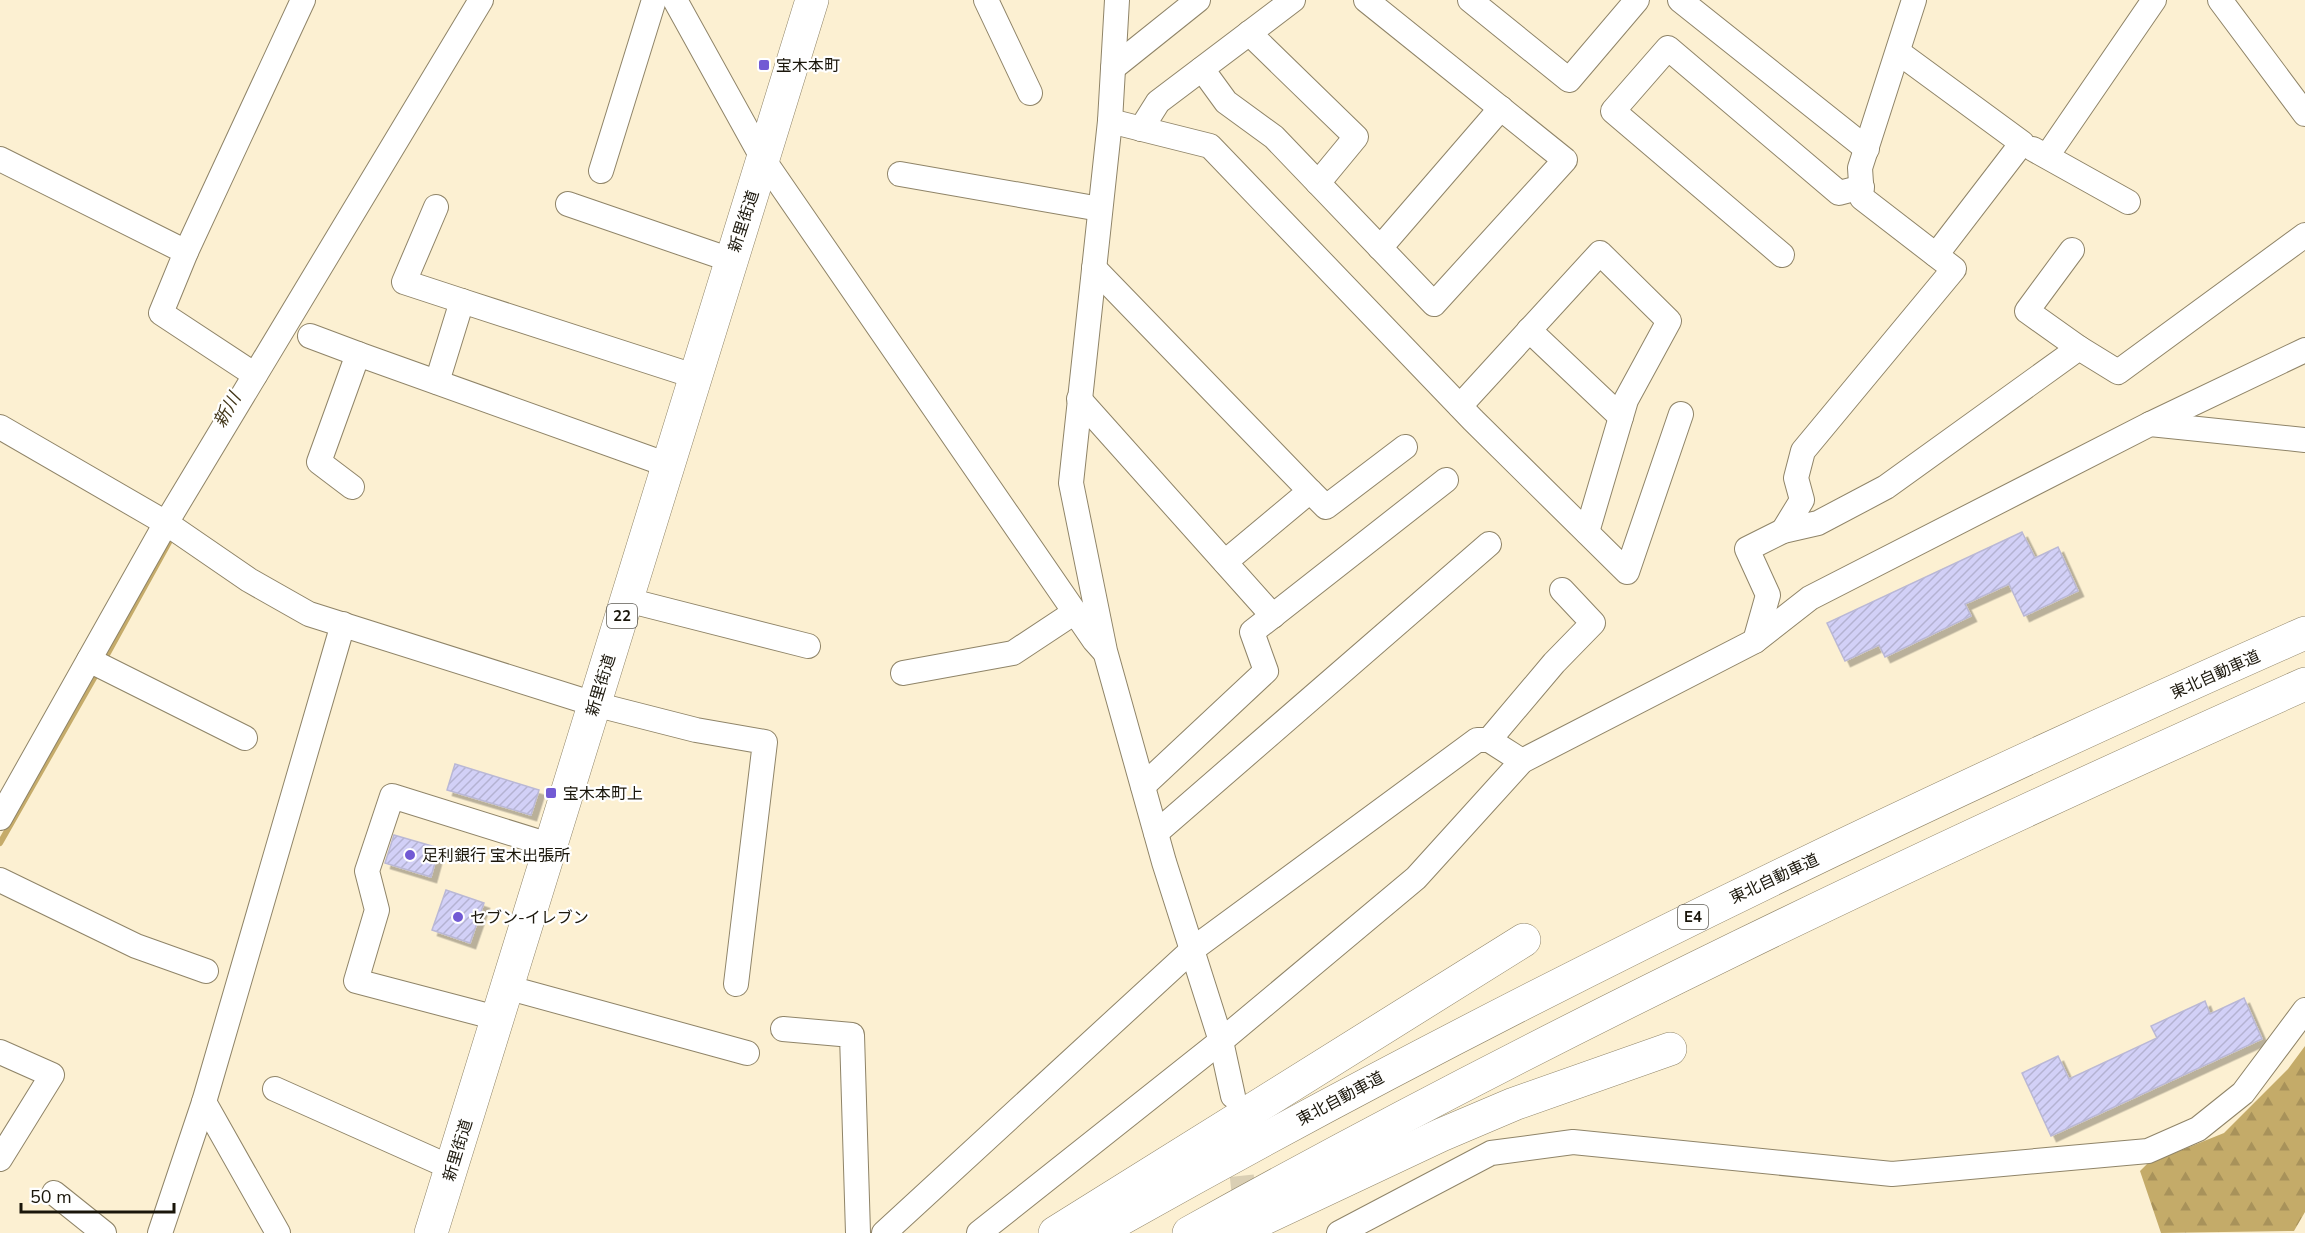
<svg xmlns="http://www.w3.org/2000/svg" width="2305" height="1233" font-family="'Nunito Sans','Noto Sans JP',sans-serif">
  <defs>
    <pattern id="forest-firs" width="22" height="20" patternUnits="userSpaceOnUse" patternTransform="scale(1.5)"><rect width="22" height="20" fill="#c4ab69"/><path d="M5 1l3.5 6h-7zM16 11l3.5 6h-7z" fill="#a8925a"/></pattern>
    <pattern id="building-hatch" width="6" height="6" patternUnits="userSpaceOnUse" patternTransform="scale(1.5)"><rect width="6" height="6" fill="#d2d0f7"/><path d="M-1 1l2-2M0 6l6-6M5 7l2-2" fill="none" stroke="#b4b2d2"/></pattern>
    <filter id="shadow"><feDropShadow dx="5.5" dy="5.5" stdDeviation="0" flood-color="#0004"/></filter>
  </defs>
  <rect width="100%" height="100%" fill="#fcf0d2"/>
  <polygon fill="url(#forest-firs)" points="2305,1046 2305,1212 2294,1231 2161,1233 2140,1171 2147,1164 2224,1133 2288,1069"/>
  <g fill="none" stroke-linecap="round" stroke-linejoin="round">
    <g stroke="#c5ab6a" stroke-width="6">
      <polyline points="103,662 173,535"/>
      <polyline points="0,843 98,671"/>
    </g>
  </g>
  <g fill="url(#building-hatch)" stroke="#bab8d5" stroke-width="1.5" filter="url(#shadow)">
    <polygon points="2022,532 2035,558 2058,547 2078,591 2024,616 2009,584 1965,604 1971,616 1885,657 1879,645 1845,661 1827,623"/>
    <polygon points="455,764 539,790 531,815 447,790"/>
    <polygon points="394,835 439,848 431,877 385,863"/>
    <polygon points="446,890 484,903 470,943 432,930"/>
    <polygon points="2244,998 2262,1039 2051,1136 2022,1073 2058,1056 2069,1079 2157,1038 2151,1026 2205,1001 2210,1014"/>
  </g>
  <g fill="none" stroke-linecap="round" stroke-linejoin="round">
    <polyline stroke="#dacfb4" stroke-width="24" stroke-dasharray="24 12" stroke-linecap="butt" points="1238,1140 1246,1216"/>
    <defs>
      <g id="minor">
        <polyline points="675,0 763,159 1094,640 1103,650"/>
        <polyline points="986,0 1030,93"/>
        <polyline points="1117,0 1110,121 1071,483 1105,651 1164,862 1221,1041 1233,1096"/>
        <polyline points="1470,0 1569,80 1637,0"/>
        <polyline points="1680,0 1867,149"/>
        <polyline points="2220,0 2305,114"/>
        <polyline points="1249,33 1356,137 1318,183"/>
        <polyline points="1898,52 2022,143 1936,255"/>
        <polyline points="1113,68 1198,0"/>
        <polyline points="1202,69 1226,102 1274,137 1434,304 1565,160 1366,0"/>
        <polyline points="1110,121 1210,146 1473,420 1627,572 1681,414"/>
        <polyline points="1141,129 1158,102 1293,0"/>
        <polyline points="2033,149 2128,202"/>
        <polyline points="2047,156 2154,0"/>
        <polyline points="0,159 186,252 161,313 255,375"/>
        <polyline points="601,171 654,0"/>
        <polyline points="900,174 1100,209"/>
        <polyline points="568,204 731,260"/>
        <polyline points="436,207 404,282 462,301"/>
        <polyline points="1380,248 1501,108"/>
        <polyline points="2072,250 2027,311 2079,348"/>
        <polyline points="186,252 303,0"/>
        <polyline points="1782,255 1613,111 1668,48 1839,193 1862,187"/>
        <polyline points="1094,268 1310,491 1225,562"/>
        <polyline points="1529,330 1621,417"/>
        <polyline points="310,336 358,354"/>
        <polyline points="437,382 462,301 697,377"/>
        <polyline points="1079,399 1273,616"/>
        <polyline points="1460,406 1600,253 1669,321 1626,400 1587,532"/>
        <polyline points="2150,424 2305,350"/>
        <polyline points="0,427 166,523 249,580 309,614 594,704 696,730 765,742 736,984"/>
        <polyline points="352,487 319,462 358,354 668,465"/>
        <polyline points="1310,491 1326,507 1405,447"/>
        <polyline points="1783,531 1802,500 1796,478 1803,451 1954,269 1862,198 1860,168 1914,0"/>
        <polyline points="627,600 808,646"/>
        <polyline points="1755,641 1768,595 1747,549 1783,531 1818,523 1886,487 2079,348 2118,372 2305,235"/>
        <polyline points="89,660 245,738"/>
        <polyline points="903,673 1013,653 1075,612"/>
        <polyline points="1489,740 1554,663 1593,623 1562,590"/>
        <polyline points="1143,786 1266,671 1252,632 1446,480"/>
        <polyline points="0,818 166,523 481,0"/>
        <polyline points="1156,833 1489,544"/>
        <polyline points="0,880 136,946 206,971"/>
        <polyline points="506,987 747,1053"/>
        <polyline points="497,1018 356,981 377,910 367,871 392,796 549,845"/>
        <polyline points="783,1029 852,1035 858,1233"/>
        <polyline points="0,1052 52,1075 0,1159"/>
        <polyline points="275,1089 452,1168"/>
        <polyline points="204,1102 278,1233"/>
        <polyline points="54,1193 104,1233"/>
        <polyline points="160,1233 204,1102 343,624"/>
        <polyline points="884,1233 1193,949 1477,740 1489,740 1522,761"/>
        <polyline points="979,1233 1221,1041 1416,878 1522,761 1755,641 1810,598 2150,424 2305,440"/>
        <polyline points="1339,1233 1491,1153 1573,1142 1892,1174 2148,1151 2198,1129 2243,1093 2305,1010"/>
      </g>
      <polyline id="primary" points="431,1233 812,0"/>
      <g id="motorway">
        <polyline points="1055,1233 1524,940"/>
        <path d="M1096,1233C1487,1011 1893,815 2305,633"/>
        <path d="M1189,1233C1551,1031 1926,853 2305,684"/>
        <polyline points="1233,1233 1441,1135 1514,1104 1670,1049"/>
      </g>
    </defs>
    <use href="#minor" stroke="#8f8468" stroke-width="26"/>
    <use href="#primary" stroke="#8f8468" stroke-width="34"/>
    <use href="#motorway" stroke="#8f8468" stroke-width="34"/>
    <use href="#minor" stroke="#fff" stroke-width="24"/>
    <use href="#primary" stroke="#fff" stroke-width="33"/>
    <use href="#motorway" stroke="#fff" stroke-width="33"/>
  </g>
  <g fill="#725ad4" stroke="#fff" stroke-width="2">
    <rect x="758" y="59" width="12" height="12" rx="3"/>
    <rect x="545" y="787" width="12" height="12" rx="3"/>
    <circle cx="410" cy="855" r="6"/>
    <circle cx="458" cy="917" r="6"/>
  </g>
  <g text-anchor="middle" stroke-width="4.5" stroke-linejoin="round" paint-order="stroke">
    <g fill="#fff" stroke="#5f5c54" stroke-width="1.5">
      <rect x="607" y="604" width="30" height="24" rx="4.5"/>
      <rect x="1678" y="905" width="30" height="24" rx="4.5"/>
    </g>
    <g font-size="15" font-weight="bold" fill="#1a160b">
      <text x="622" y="621">22</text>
      <text x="1693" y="922">E4</text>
    </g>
    <g font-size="16" fill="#1a160b" stroke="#fff" text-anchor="start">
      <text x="776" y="71">宝木本町</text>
      <text x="563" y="799">宝木本町上</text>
      <text x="422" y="861">足利銀行 宝木出張所</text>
      <text x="470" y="923">セブン-イレブン</text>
    </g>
    <g font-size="16" fill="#1a160b" stroke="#fff">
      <text transform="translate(743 221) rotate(-72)" y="6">新里街道</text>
      <text transform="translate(2215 674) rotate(-24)" y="6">東北自動車道</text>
      <text transform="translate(600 685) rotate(-73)" y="6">新里街道</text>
      <text transform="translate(1774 878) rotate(-25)" y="6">東北自動車道</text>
      <text transform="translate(1340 1098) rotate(-28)" y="6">東北自動車道</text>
      <text transform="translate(457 1150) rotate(-73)" y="6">新里街道</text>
    </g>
    <g font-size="18" font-style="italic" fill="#423619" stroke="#fff">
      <text transform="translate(227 410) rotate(-61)" y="6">新川</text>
    </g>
  </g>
  <path d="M21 1203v9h153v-9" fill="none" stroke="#1a160b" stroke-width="3"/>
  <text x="30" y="1203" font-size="18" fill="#1a160b" stroke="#ffffff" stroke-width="4.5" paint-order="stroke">50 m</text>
</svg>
